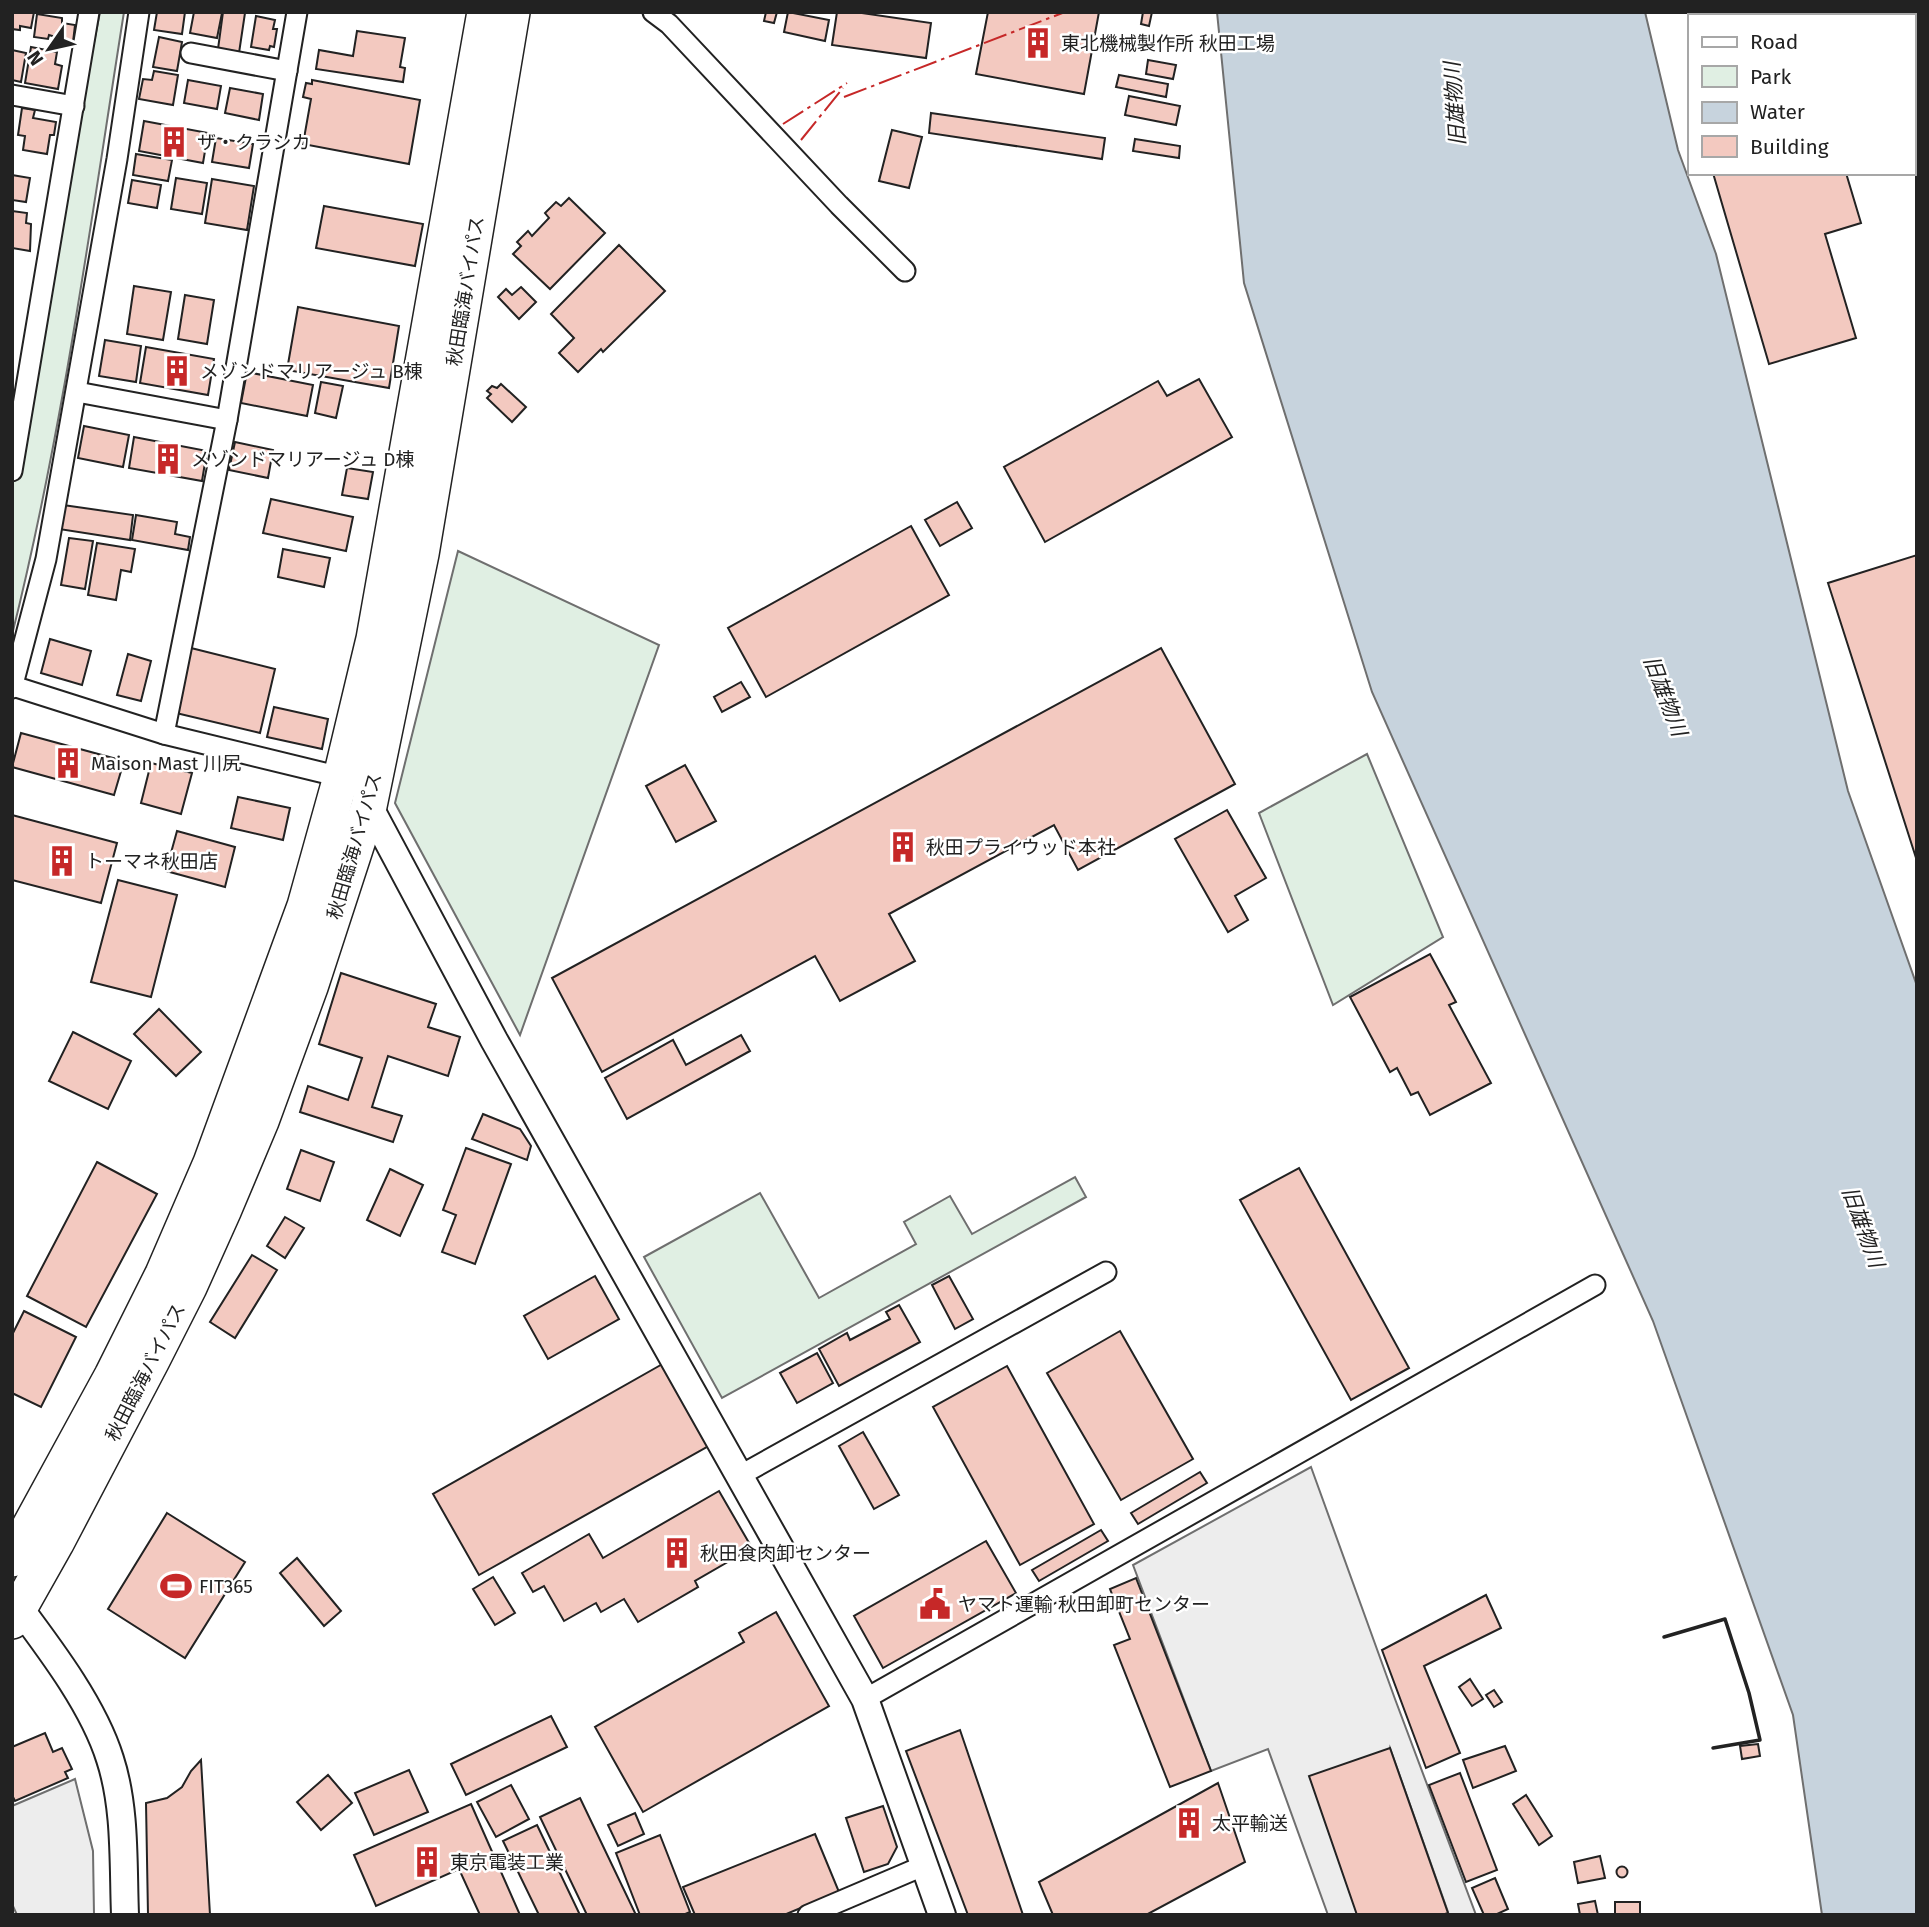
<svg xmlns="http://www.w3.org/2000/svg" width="1929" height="1927" font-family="'Fira Sans','Noto Sans JP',sans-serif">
  <rect width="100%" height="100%" fill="#fff"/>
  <g fill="#e0efe3" stroke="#6f6f6f" stroke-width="2">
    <path d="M100,12H124C91,220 63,431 12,635V458Z"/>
    <polygon points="458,551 659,645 520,1035 395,803"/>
    <polygon points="1367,754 1443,937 1333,1005 1259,813"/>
    <polygon points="1075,1177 1086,1197 722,1398 644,1257 760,1193 819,1298 916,1244 904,1222 950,1196 972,1234"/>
  </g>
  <g fill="#ededed" stroke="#6f6f6f" stroke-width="2">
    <polygon points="1311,1467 1395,1699 1476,1915 1442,1915 1448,1912 1390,1748 1357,1915 1328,1915 1268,1749 1211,1771 1133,1565"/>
    <polygon points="75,1779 93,1851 94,1915 17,1915 12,1904 12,1806"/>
  </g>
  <polygon fill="#c7d3dd" stroke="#6f6f6f" stroke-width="2" points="1217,12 1645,12 1678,150 1716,254 1848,791 1917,986 1917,1915 1822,1915 1793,1715 1653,1321 1372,692 1244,283"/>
  <g fill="#f3c9c0" stroke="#222" stroke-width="2">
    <polygon points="12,12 34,12 31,28 20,26 20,30 12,29"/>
    <polygon points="157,12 185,12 182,34 154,30"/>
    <polygon points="194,12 222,13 217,38 190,33"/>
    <polygon points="223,12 245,13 239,53 218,49"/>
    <polygon points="766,12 777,12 774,23 764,21"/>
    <polygon points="788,12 829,20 825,41 784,32"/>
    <polygon points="837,12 855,12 931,23 926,58 832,45"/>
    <polygon points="988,12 1099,12 1084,94 976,74"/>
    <polygon points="1143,12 1152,12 1149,26 1141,24"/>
    <polygon points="37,14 62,18 62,23 75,25 73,42 49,35 48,39 34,37"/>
    <polygon points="256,16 275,20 273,29 277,29 274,47 270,46 269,50 251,47"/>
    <polygon points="357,31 405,38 400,67 405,68 403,82 316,69 319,50 353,56"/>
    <polygon points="159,37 182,42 177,71 153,67"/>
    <polygon points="31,47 57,52 55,64 62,66 58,89 25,83"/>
    <polygon points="12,50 26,53 21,82 12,80"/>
    <polygon points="1148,60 1176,65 1173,79 1146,74"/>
    <polygon points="154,71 178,75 173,105 139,99 143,79 152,80"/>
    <polygon points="1119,75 1168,84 1166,97 1116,87"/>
    <polygon points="188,80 221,86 217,109 184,103"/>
    <polygon points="312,80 420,100 409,164 303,144 311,99 303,97 306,83 312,84"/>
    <polygon points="230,88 263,94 259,120 225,113"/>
    <polygon points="1129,96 1180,106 1176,125 1125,115"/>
    <polygon points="22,108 35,110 33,118 56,122 54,135 50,135 47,154 23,150 25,136 18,135"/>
    <polygon points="931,113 1105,138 1102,159 929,133"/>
    <polygon points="144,121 208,133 203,163 139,151"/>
    <polygon points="892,130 922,137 909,188 879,181"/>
    <polygon points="216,138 253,144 249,168 212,162"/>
    <polygon points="1135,139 1180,146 1179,158 1133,151"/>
    <polygon points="136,154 172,160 168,181 133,175"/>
    <polygon points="1713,173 1846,173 1861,223 1825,234 1856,338 1769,364"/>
    <polygon points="12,175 30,178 26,202 12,200"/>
    <polygon points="176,178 207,183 202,214 171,209"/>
    <polygon points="212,179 254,186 247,230 205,223"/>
    <polygon points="132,180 161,185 157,208 128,203"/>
    <polygon points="569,198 605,233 550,289 513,254 521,246 517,242 528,231 532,236 549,218 545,213 556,202 561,206"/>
    <polygon points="324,206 423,224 415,266 316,248"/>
    <polygon points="12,211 27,213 26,223 31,224 30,251 12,248"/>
    <polygon points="619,245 665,291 603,352 601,349 578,372 559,353 574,338 551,314"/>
    <polygon points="134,286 171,292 163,340 127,334"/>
    <polygon points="521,287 536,302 519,319 498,297 506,289 512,295"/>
    <polygon points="185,295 214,300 207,344 178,339"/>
    <polygon points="298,307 399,326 389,388 287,370"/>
    <polygon points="105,340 141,346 136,382 99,376"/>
    <polygon points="146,347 214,359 208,395 140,383"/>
    <polygon points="247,372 313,385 307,416 241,403"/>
    <polygon points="1199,379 1232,437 1045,542 1004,467 1158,381 1167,396"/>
    <polygon points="321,382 343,386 336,418 315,413"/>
    <polygon points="501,384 526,407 512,422 487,398 491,394 487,391 492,386 497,388"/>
    <polygon points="84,426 129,435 123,467 78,458"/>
    <polygon points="134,437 207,451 202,481 129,468"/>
    <polygon points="235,442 273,450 268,478 229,470"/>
    <polygon points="347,468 373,472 368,499 342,495"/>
    <polygon points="271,499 353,517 346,551 263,533"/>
    <polygon points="957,502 972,528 940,546 925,520"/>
    <polygon points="63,505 133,515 130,540 59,529"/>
    <polygon points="136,515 177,522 175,534 190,537 188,550 132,540"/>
    <polygon points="911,526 949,595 766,697 728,628"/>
    <polygon points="69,538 93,541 85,589 61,585"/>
    <polygon points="97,543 135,549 131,572 121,570 116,600 88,595"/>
    <polygon points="283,549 330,558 324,587 278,577"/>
    <polygon points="1917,555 1917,861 1828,583"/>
    <polygon points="50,639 91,651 82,685 41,673"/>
    <polygon points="191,648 275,669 260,733 176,713"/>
    <polygon points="1161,648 1235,784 1078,870 1054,825 889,914 915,961 840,1001 815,956 602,1072 552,978"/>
    <polygon points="128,654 151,661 141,701 117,695"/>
    <polygon points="741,682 750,697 722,712 714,697"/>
    <polygon points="274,707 328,719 322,749 267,737"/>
    <polygon points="21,733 124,761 114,795 12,767"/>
    <polygon points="151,763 192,773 181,814 141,803"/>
    <polygon points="685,765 716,821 676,842 646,786"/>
    <polygon points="238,797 290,808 283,840 231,828"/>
    <polygon points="1227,810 1266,878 1235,896 1248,920 1228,932 1175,839"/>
    <polygon points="12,815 117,843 101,903 12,880"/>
    <polygon points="177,831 235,847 225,887 166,871"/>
    <polygon points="118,880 177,895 151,997 91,982"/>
    <polygon points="1430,954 1456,1002 1449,1005 1491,1083 1430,1115 1418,1092 1411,1095 1397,1068 1390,1072 1350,997"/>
    <polygon points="341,973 436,1004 428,1027 460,1037 448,1076 388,1056 372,1107 402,1116 393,1142 300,1112 308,1086 348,1100 362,1058 319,1044"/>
    <polygon points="159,1009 201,1052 176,1076 134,1034"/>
    <polygon points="73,1032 131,1061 108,1109 49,1081"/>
    <polygon points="741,1035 750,1051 627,1119 605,1078 673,1040 686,1065"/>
    <polygon points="483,1114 520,1129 531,1146 527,1160 472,1139"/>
    <polygon points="466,1148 511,1164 475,1264 442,1252 456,1215 443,1210"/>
    <polygon points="301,1150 334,1162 320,1201 287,1189"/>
    <polygon points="97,1162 157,1194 86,1327 27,1296"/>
    <polygon points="1299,1168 1409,1368 1351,1400 1240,1200"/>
    <polygon points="390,1169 423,1185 400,1236 367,1220"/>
    <polygon points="285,1217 304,1228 285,1258 267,1246"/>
    <polygon points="252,1255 277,1270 235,1338 210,1322"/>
    <polygon points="595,1276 619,1319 548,1359 524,1316"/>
    <polygon points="949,1276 973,1319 955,1329 932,1285"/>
    <polygon points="899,1305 920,1342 839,1386 819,1349 847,1333 850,1340 890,1319 886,1312"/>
    <polygon points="24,1311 76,1337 41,1407 12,1393 12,1335"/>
    <polygon points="1120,1331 1193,1459 1121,1500 1047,1373"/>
    <polygon points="817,1353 833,1383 797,1403 780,1373"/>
    <polygon points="666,1362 712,1444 479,1575 433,1494"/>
    <polygon points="1007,1366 1094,1524 1020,1565 933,1407"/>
    <polygon points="863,1432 899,1495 874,1509 839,1446"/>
    <polygon points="1200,1472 1207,1483 1138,1524 1131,1513"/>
    <polygon points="719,1491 752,1548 695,1581 698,1587 638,1622 624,1599 601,1612 596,1603 564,1621 544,1586 533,1592 522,1573 589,1534 603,1558"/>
    <polygon points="167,1513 245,1562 185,1658 108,1609"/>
    <polygon points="1101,1530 1108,1541 1039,1581 1032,1570"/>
    <polygon points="986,1541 1016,1593 883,1668 854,1616"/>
    <polygon points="297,1558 341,1611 324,1626 280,1573"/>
    <polygon points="493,1577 515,1613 495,1625 473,1589"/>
    <polygon points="1136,1578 1211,1771 1170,1787 1114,1645 1130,1639 1110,1589"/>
    <polygon points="1486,1595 1501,1628 1424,1666 1460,1753 1426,1768 1382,1650"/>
    <polygon points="776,1612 829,1706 643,1812 595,1727 744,1642 739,1633"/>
    <polygon points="1470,1679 1483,1699 1472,1706 1459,1687"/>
    <polygon points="1494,1690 1502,1702 1494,1707 1486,1695"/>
    <polygon points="551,1716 567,1747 466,1795 451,1764"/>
    <polygon points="960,1730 1023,1915 968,1915 906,1751"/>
    <polygon points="45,1733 53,1752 62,1748 72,1769 65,1772 68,1778 15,1801 12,1795 12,1747"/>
    <polygon points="1758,1744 1760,1756 1742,1759 1740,1746"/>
    <polygon points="1505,1746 1516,1771 1473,1788 1463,1760"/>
    <polygon points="1390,1748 1448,1913 1442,1915 1357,1915 1309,1776"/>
    <polygon points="201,1760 210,1915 148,1915 146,1803 167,1798 182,1787 191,1771"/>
    <polygon points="409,1770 428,1812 374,1835 355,1793"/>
    <polygon points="1460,1773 1497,1870 1466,1882 1429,1785"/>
    <polygon points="328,1775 352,1803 321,1830 297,1802"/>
    <polygon points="1218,1783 1245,1862 1146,1915 1053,1915 1039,1882"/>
    <polygon points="511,1785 529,1819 496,1837 477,1802"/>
    <polygon points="1526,1795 1552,1836 1539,1845 1513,1804"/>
    <polygon points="580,1798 636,1915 587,1915 540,1817"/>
    <polygon points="471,1804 520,1915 480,1915 459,1869 376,1906 354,1855"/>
    <polygon points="883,1806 897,1847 888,1864 864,1872 846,1818"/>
    <polygon points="635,1813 644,1834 618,1846 608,1825"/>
    <polygon points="537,1825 580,1915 539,1915 503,1841"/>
    <polygon points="815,1834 839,1892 784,1915 695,1915 683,1887"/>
    <polygon points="660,1835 690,1912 683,1915 640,1915 616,1853"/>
    <polygon points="1600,1856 1605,1878 1578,1883 1574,1862"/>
    <circle cx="1622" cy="1872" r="5.5"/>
    <polygon points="1495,1878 1508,1909 1495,1915 1484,1915 1472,1888"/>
    <polygon points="1595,1901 1598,1915 1580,1915 1578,1904"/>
    <rect x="1615" y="1902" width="25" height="13"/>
  </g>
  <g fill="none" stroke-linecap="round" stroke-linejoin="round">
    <defs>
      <g id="street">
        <polyline points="653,12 669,24 839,205 905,271"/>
        <polyline points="191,53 287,71"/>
        <polyline points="12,95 74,106"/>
        <polyline points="77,392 227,420"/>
        <polyline points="12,471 89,12"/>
        <polyline points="13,686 164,734 341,777 346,783"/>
        <polyline points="12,688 46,559 117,159 139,12"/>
        <polyline points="164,734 227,420 297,12"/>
        <polyline points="739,1476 1106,1272"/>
        <polyline points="865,1699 1595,1285"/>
        <polyline points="808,1915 923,1866"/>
      </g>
      <g id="secondary">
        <polyline points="369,806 494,1040 865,1699 942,1915"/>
        <path d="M12,1598C47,1645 93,1704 110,1759C126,1808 123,1864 125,1915"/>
      </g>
      <g id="highway">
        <polyline points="12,1559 112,1376 163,1274 211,1163 305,906 341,777 374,639 485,12"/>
        <polyline points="12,1621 56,1543 152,1360 189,1287 224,1209 261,1121 310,987 369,806 421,554 512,12"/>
      </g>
    </defs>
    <use href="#street" stroke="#222" stroke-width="23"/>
    <use href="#secondary" stroke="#222" stroke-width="30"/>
    <use href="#highway" stroke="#222" stroke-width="38"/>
    <use href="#street" stroke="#fff" stroke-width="19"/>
    <use href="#secondary" stroke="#fff" stroke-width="26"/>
    <use href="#highway" stroke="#fff" stroke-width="35"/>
    <polyline stroke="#222" stroke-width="3.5" points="1664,1637 1725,1619 1749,1693 1760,1740 1713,1748"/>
    <g stroke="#c62828" stroke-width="2" stroke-dasharray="24 5 3.5 5" stroke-linecap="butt">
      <polyline points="844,97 1065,12"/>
      <polyline points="783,124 847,83"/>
      <polyline points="801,140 843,88"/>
    </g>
  </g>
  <defs>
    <symbol id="building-bare" viewBox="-9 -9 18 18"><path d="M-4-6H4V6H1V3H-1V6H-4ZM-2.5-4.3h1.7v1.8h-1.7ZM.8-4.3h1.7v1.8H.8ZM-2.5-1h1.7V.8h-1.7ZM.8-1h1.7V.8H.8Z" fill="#c62828" stroke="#fff" stroke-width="2.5" paint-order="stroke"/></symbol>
    <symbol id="stadium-bare" viewBox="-9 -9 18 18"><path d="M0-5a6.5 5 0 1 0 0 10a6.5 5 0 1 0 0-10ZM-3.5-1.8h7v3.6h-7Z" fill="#c62828" stroke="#fff" stroke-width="2.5" paint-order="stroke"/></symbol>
    <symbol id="civic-bare" viewBox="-9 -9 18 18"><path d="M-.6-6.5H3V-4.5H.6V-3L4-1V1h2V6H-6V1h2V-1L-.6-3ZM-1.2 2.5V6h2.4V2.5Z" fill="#c62828" stroke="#fff" stroke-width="2.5" paint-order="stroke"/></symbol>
  </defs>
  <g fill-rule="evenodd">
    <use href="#building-bare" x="1016" y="21" width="44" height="44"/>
    <use href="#building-bare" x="152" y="120" width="44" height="44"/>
    <use href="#building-bare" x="155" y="349" width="44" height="44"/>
    <use href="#building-bare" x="146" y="437" width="44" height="44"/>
    <use href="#building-bare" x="46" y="741" width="44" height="44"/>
    <use href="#building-bare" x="881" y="825" width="44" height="44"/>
    <use href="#building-bare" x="40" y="839" width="44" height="44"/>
    <use href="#building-bare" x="655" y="1531" width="44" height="44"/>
    <use href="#stadium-bare" x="154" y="1564" width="44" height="44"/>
    <use href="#civic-bare" x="913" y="1582" width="44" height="44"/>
    <use href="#building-bare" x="1167" y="1801" width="44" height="44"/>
    <use href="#building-bare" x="405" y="1840" width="44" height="44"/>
  </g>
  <g text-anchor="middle" stroke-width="5" stroke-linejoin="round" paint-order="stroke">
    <g font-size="19" fill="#222" stroke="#fff" text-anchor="start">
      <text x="1061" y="50">東北機械製作所 秋田工場</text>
      <text x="197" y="149">ザ・クラシカ</text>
      <text x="200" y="378">メゾンドマリアージュ B棟</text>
      <text x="191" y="466">メゾンドマリアージュ D棟</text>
      <text x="91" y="770">Maison Mast 川尻</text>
      <text x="926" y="854">秋田プライウッド本社</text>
      <text x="85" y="868">トーマネ秋田店</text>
      <text x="700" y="1560">秋田食肉卸センター</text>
      <text x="199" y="1593">FIT365</text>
      <text x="958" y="1611">ヤマト運輸 秋田卸町センター</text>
      <text x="1212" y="1830">太平輸送</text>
      <text x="450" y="1869">東京電装工業</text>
    </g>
    <g font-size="19" fill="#222" stroke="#fff">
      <text transform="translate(465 291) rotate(-81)" y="7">秋田臨海バイパス</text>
      <text transform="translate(354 846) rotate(-74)" y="7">秋田臨海バイパス</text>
      <text transform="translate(145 1372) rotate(-63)" y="7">秋田臨海バイパス</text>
    </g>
    <g font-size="21" font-style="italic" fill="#222" stroke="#fff">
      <text transform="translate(1455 104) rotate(-94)" y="7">旧雄物川</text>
      <text transform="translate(1665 696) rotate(69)" y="7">旧雄物川</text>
      <text transform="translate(1863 1227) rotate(70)" y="7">旧雄物川</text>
    </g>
  </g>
  <rect width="1929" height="1927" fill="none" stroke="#222222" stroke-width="28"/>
  <rect x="1688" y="14" width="228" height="161" fill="#ffffff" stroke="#a7a7a7" stroke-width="2"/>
  <rect x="1702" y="37" width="35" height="10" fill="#ffffff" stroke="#a7a7a7" stroke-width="2"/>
  <text x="1750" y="49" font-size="21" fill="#222222">Road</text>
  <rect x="1702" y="66" width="35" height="21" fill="#e0efe3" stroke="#a7a7a7" stroke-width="2"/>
  <text x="1750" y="84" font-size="21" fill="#222222">Park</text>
  <rect x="1702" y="102" width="35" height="21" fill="#c7d3dd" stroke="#a7a7a7" stroke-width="2"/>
  <text x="1750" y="119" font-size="21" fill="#222222">Water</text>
  <rect x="1702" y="136" width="35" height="21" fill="#f3c9c0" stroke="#a7a7a7" stroke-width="2"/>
  <text x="1750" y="154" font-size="21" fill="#222222">Building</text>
  <g transform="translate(49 49) rotate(236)" stroke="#ffffff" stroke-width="5" paint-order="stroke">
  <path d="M0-5L12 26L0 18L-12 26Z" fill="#222222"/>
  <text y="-10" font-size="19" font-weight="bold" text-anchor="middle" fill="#222222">N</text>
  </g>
</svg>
